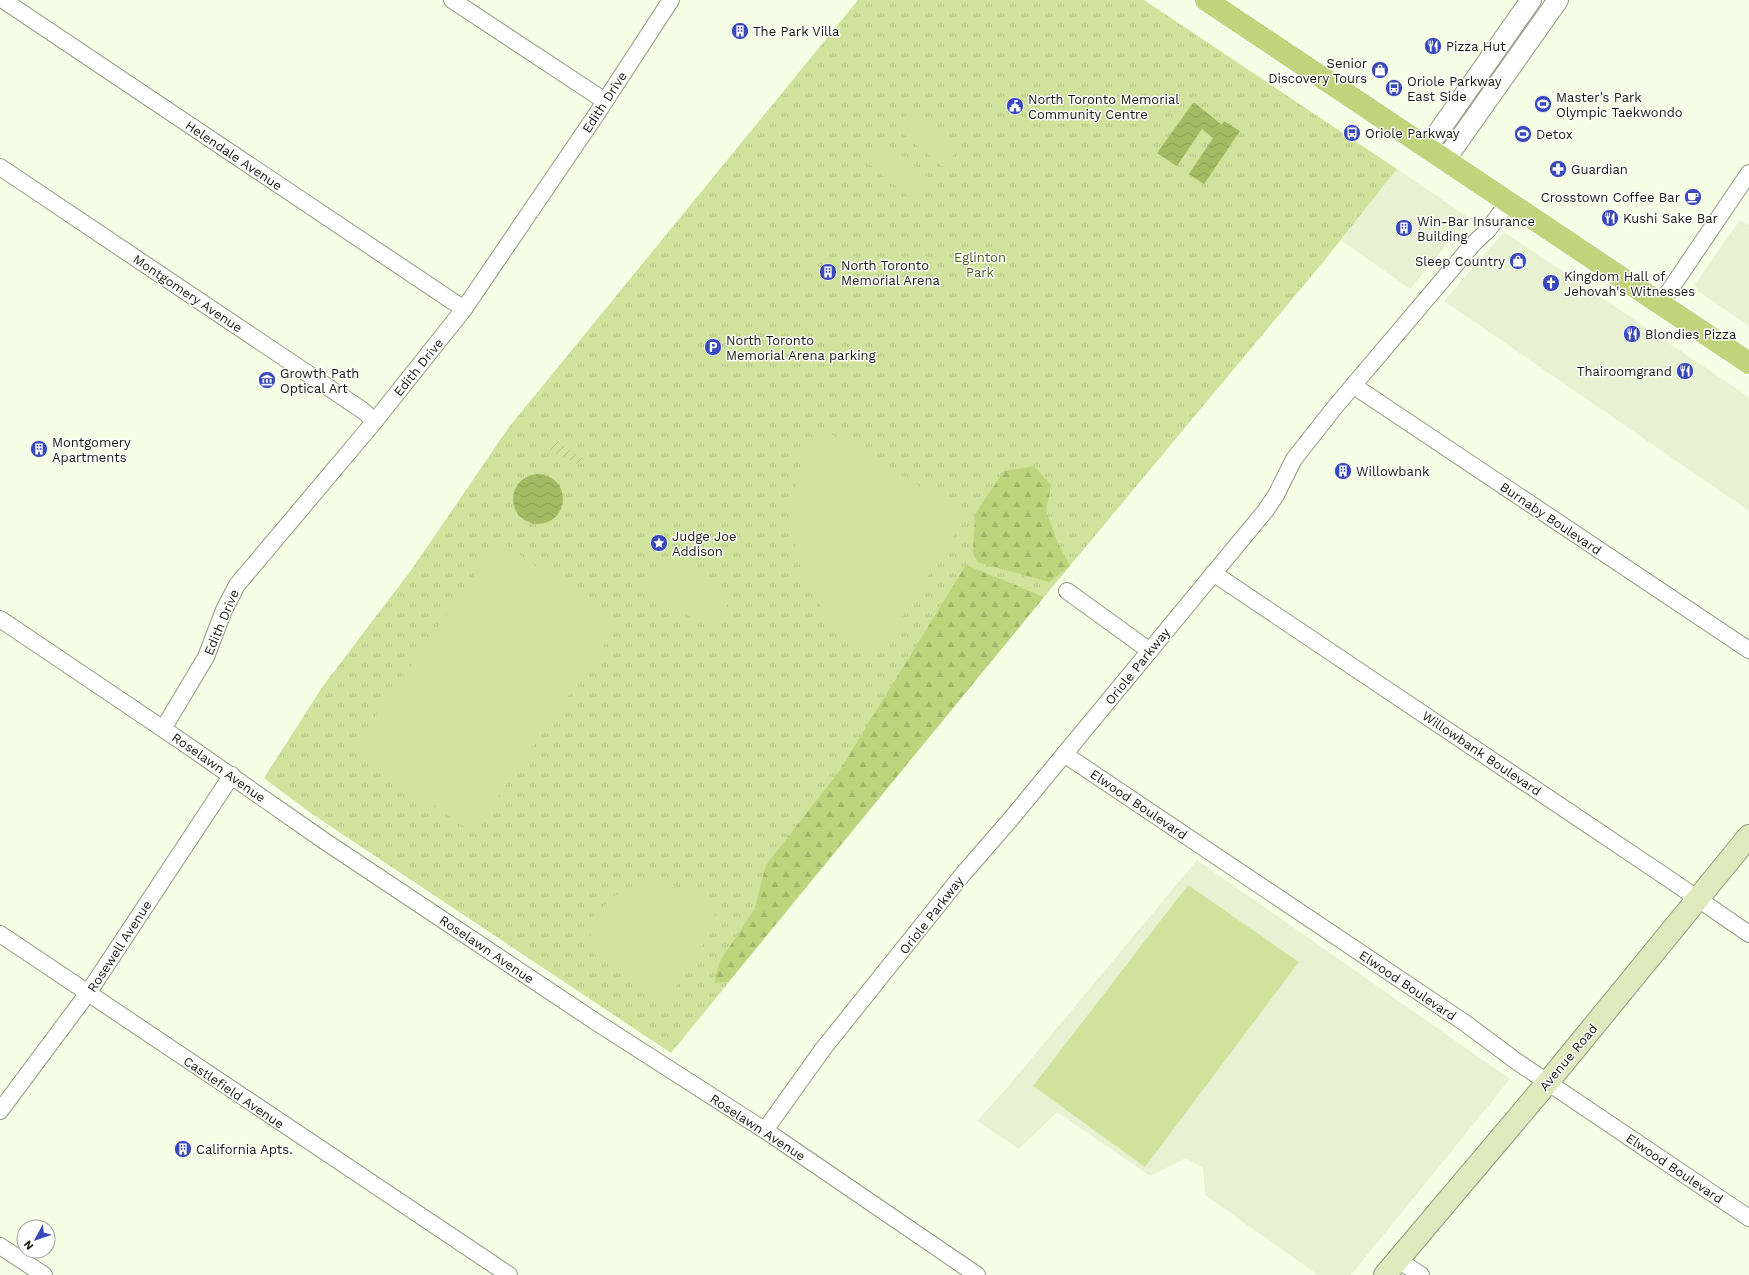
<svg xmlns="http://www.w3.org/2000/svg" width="1749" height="1275" font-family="'Work Sans',sans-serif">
  <defs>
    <pattern id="grass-tufts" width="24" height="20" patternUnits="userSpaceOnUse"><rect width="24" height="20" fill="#cfe39d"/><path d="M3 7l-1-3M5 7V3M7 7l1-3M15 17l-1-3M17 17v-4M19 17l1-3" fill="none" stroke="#b1c286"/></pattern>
    <pattern id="forest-firs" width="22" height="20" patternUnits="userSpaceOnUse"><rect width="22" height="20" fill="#bcd47b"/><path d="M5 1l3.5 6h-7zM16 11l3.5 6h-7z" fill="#a1b569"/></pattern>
    <pattern id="garden-furrows" width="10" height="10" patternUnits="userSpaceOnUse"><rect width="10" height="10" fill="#cfe39d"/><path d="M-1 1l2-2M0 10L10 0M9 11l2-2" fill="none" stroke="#b1c286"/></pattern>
    <pattern id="water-waves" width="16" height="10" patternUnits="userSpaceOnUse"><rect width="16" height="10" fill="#a3bb62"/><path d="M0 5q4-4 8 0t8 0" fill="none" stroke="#8ca054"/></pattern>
  </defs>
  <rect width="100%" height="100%" fill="#f6fee5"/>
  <g fill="#e8f2d2">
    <polygon points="1397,169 1469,218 1410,289 1341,240"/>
    <polygon points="1740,220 1749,225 1749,326 1698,291 1695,284"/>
    <polygon points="1504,232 1749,397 1749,511 1444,301"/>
    <polygon points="1197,860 1510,1079 1351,1275 1318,1275 1205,1195 1203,1168 1186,1158 1150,1176 1057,1112 1019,1149 977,1121 1006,1089"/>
  </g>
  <polygon fill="url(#grass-tufts)" points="858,0 1144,0 1397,169 1328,256 1044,597 671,1053 312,814 264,778 323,686 412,569 509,427"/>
  <g fill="url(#forest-firs)">
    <polygon points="1034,466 1051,485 1046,511 1057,541 1070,566 1049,582 977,562 973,552 975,514 1004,471"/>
    <polygon points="966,565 1044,597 728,982 714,983 719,963 755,908 766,865 838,773"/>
  </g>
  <polygon fill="url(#garden-furrows)" points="555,439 583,459 579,465 547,449 546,445"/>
  <g fill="#cfe39d">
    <polygon points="914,107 960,146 943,167 897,129"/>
    <polygon points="885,142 932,180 914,201 868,163"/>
    <path d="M819,427L964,512V520L876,658C792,606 768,512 819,427Z"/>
    <polygon points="499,540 619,624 473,833 353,748"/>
    <polygon points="665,555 733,595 713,630 644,590"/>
    <polygon points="659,880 691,892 719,919 667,1001 588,950 594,917 612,897 627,889"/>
    <polygon points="1188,885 1299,962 1145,1167 1033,1086"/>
  </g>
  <g fill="url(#water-waves)">
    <polygon points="1193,103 1195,103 1222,125 1224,121 1240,131 1204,184 1189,174 1213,138 1202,129 1177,166 1157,153"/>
    <circle cx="538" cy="499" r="25"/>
  </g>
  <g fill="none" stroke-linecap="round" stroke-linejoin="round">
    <defs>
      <g id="minor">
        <polyline points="3,0 464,309"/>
        <polyline points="452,0 605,101"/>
        <polyline points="0,167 362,410 375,421"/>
        <polyline points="1661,303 1749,173"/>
        <polyline points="1354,386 1749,650"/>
        <polyline points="1213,573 1669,879 1749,934"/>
        <polyline points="1067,591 1150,651"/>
        <polyline points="0,619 181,741 323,840 593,1020 772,1135 977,1275"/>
        <polyline points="163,729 206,657 224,610 237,585 375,421 464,309 596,115 671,0"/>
        <polyline points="1064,754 1465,1023 1516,1061 1749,1218"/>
        <polyline points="0,934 509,1275"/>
        <polyline points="0,1111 88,993 232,775"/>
        <polyline points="765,1130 823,1049 963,874 1010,820 1266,510 1276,495 1294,459 1335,407 1473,244 1488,230 1509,201"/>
        <polyline points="0,1246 44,1275"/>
        <polyline points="1398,1260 1421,1275"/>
      </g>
      <g id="tertiary">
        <polyline points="1427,148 1531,0"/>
        <polyline points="1445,160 1558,0"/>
      </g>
      <polyline id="secondary" points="1385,1275 1548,1082 1749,836"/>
      <polyline id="primary" points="1206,0 1749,363"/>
    </defs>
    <use href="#minor" stroke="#919981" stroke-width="18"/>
    <use href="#tertiary" stroke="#919981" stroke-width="22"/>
    <use href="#secondary" stroke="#919981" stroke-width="24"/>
    <use href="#primary" stroke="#fff" stroke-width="24"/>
    <use href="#minor" stroke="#fff" stroke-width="16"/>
    <use href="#tertiary" stroke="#fff" stroke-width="20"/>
    <use href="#secondary" stroke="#e0e9bd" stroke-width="22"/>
    <use href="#primary" stroke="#c1d37b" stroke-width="22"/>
  </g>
  <defs>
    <symbol id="building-disc" viewBox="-11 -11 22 22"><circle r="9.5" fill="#3949bc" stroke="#fff"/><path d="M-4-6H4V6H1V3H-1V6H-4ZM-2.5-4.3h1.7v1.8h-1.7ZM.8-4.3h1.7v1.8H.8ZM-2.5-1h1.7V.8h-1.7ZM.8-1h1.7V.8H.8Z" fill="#fff"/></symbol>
    <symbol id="restaurant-disc" viewBox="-11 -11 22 22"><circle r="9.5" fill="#3949bc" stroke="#fff"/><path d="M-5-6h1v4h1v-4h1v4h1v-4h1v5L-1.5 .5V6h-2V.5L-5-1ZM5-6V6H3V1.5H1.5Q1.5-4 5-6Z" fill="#fff"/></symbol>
    <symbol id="shop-disc" viewBox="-11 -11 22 22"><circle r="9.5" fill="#3949bc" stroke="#fff"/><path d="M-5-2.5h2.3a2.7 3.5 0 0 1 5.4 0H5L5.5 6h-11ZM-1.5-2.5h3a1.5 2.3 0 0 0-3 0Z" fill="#fff"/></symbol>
    <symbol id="bus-disc" viewBox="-11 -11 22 22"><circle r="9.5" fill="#3949bc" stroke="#fff"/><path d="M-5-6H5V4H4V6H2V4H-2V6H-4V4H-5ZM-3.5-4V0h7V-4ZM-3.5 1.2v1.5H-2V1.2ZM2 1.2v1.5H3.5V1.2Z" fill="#fff"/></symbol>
    <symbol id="stadium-disc" viewBox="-11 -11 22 22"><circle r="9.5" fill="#3949bc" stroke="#fff"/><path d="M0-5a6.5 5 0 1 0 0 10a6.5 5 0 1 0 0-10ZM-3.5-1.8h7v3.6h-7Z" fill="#fff"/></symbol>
    <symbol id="civic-disc" viewBox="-11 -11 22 22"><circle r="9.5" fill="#3949bc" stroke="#fff"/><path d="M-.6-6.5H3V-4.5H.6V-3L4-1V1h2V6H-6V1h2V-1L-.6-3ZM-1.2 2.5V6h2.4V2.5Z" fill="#fff"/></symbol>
    <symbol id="pharmacy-disc" viewBox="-11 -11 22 22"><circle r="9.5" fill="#3949bc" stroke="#fff"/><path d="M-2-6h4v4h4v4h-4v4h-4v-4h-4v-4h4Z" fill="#fff"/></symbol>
    <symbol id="cafe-disc" viewBox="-11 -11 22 22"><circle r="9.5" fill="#3949bc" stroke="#fff"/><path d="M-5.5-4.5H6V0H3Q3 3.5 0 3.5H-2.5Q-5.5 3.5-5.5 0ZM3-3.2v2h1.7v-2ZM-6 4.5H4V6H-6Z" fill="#fff"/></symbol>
    <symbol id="church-disc" viewBox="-11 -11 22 22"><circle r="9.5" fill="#3949bc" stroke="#fff"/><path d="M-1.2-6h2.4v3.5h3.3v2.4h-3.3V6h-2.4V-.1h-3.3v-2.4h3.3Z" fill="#fff"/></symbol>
    <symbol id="parking-disc" viewBox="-11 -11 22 22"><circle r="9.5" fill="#3949bc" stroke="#fff"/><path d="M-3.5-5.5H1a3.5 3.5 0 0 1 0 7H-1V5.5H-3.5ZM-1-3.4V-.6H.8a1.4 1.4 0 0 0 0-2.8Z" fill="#fff"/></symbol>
    <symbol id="museum-disc" viewBox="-11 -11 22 22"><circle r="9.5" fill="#3949bc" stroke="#fff"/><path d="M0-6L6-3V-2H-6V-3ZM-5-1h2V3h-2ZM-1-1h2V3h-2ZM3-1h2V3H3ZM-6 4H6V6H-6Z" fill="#fff"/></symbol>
    <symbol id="sight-disc" viewBox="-11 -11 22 22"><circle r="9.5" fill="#3949bc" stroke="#fff"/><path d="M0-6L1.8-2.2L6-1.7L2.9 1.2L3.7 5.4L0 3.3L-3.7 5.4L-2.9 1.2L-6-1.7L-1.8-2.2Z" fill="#fff"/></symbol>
  </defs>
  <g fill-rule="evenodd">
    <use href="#building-disc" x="730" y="21" width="20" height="20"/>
    <use href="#restaurant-disc" x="1423" y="36" width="20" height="20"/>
    <use href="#shop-disc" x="1370" y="60" width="20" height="20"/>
    <use href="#bus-disc" x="1384" y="78" width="20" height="20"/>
    <use href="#stadium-disc" x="1533" y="94" width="20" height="20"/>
    <use href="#civic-disc" x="1005" y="96" width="20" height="20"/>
    <use href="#bus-disc" x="1342" y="123" width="20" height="20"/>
    <use href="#stadium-disc" x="1513" y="124" width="20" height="20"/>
    <use href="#pharmacy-disc" x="1548" y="159" width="20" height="20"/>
    <use href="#cafe-disc" x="1683" y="187" width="20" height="20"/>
    <use href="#restaurant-disc" x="1600" y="208" width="20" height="20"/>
    <use href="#building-disc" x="1394" y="218" width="20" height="20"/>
    <use href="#shop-disc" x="1508" y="251" width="20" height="20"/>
    <use href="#building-disc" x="818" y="262" width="20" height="20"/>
    <use href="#church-disc" x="1541" y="273" width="20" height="20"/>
    <use href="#restaurant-disc" x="1622" y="324" width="20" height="20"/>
    <use href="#parking-disc" x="703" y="337" width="20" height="20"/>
    <use href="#restaurant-disc" x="1675" y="361" width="20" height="20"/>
    <use href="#museum-disc" x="257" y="370" width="20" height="20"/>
    <use href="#building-disc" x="29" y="439" width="20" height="20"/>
    <use href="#building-disc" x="1333" y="461" width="20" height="20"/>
    <use href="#sight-disc" x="649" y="533" width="20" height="20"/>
    <use href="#building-disc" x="173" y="1139" width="20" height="20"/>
  </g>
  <g text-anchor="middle" stroke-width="3" stroke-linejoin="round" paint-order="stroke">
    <g font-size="13" fill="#171910" stroke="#fff" text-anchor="start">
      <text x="753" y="36">The Park Villa</text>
      <text x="1446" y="51">Pizza Hut</text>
      <text x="1367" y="68" text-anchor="end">Senior<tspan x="1367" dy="15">Discovery Tours</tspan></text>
      <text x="1407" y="86">Oriole Parkway<tspan x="1407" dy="15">East Side</tspan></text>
      <text x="1556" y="102">Master’s Park<tspan x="1556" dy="15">Olympic Taekwondo</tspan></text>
      <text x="1028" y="104">North Toronto Memorial<tspan x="1028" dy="15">Community Centre</tspan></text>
      <text x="1365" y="138">Oriole Parkway</text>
      <text x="1536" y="139">Detox</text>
      <text x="1571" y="174">Guardian</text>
      <text x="1680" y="202" text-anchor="end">Crosstown Coffee Bar</text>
      <text x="1623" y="223">Kushi Sake Bar</text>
      <text x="1417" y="226">Win-Bar Insurance<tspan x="1417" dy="15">Building</tspan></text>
      <text x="1505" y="266" text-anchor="end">Sleep Country</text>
      <text x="841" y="270">North Toronto<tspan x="841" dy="15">Memorial Arena</tspan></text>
      <text x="1564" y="281">Kingdom Hall of<tspan x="1564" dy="15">Jehovah's Witnesses</tspan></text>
      <text x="1645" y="339">Blondies Pizza</text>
      <text x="726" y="345">North Toronto<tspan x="726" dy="15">Memorial Arena parking</tspan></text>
      <text x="1672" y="376" text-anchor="end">Thairoomgrand</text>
      <text x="280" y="378">Growth Path<tspan x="280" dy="15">Optical Art</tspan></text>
      <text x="52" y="447">Montgomery<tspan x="52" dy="15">Apartments</tspan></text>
      <text x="1356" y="476">Willowbank</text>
      <text x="672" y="541">Judge Joe<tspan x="672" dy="15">Addison</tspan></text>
      <text x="196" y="1154">California Apts.</text>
    </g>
    <g font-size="13" fill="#171910" stroke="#fff">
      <text transform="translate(604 102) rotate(-57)" y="5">Edith Drive</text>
      <text transform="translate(234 155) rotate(34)" y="5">Helendale Avenue</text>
      <text transform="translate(188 293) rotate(34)" y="5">Montgomery Avenue</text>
      <text transform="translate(418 367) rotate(-51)" y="5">Edith Drive</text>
      <text transform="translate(1551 518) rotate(34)" y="5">Burnaby Boulevard</text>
      <text transform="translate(221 622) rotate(-67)" y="5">Edith Drive</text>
      <text transform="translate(1137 666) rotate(-51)" y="5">Oriole Parkway</text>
      <text transform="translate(1482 753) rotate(34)" y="5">Willowbank Boulevard</text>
      <text transform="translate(219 767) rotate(35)" y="5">Roselawn Avenue</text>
      <text transform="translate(1139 804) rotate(34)" y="5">Elwood Boulevard</text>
      <text transform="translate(931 915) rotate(-52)" y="5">Oriole Parkway</text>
      <text transform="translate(119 946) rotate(-57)" y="5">Rosewell Avenue</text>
      <text transform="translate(487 949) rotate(34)" y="5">Roselawn Avenue</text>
      <text transform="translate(1408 985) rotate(34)" y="5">Elwood Boulevard</text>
      <text transform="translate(1568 1057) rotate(-50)" y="5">Avenue Road</text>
      <text transform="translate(234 1092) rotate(34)" y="5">Castlefield Avenue</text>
      <text transform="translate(758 1127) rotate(33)" y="5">Roselawn Avenue</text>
      <text transform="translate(1675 1168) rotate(34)" y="5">Elwood Boulevard</text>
    </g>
    <g font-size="13" fill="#4e5d1e" stroke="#fff">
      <text x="980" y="262">Eglinton<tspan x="980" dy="15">Park</tspan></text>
    </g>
  </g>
  <g transform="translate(36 1239) rotate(230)"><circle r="19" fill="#ffffff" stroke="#a2a39f"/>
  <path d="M0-3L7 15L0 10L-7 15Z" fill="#3949bc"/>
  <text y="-6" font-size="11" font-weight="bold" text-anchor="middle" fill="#171910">N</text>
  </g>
</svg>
